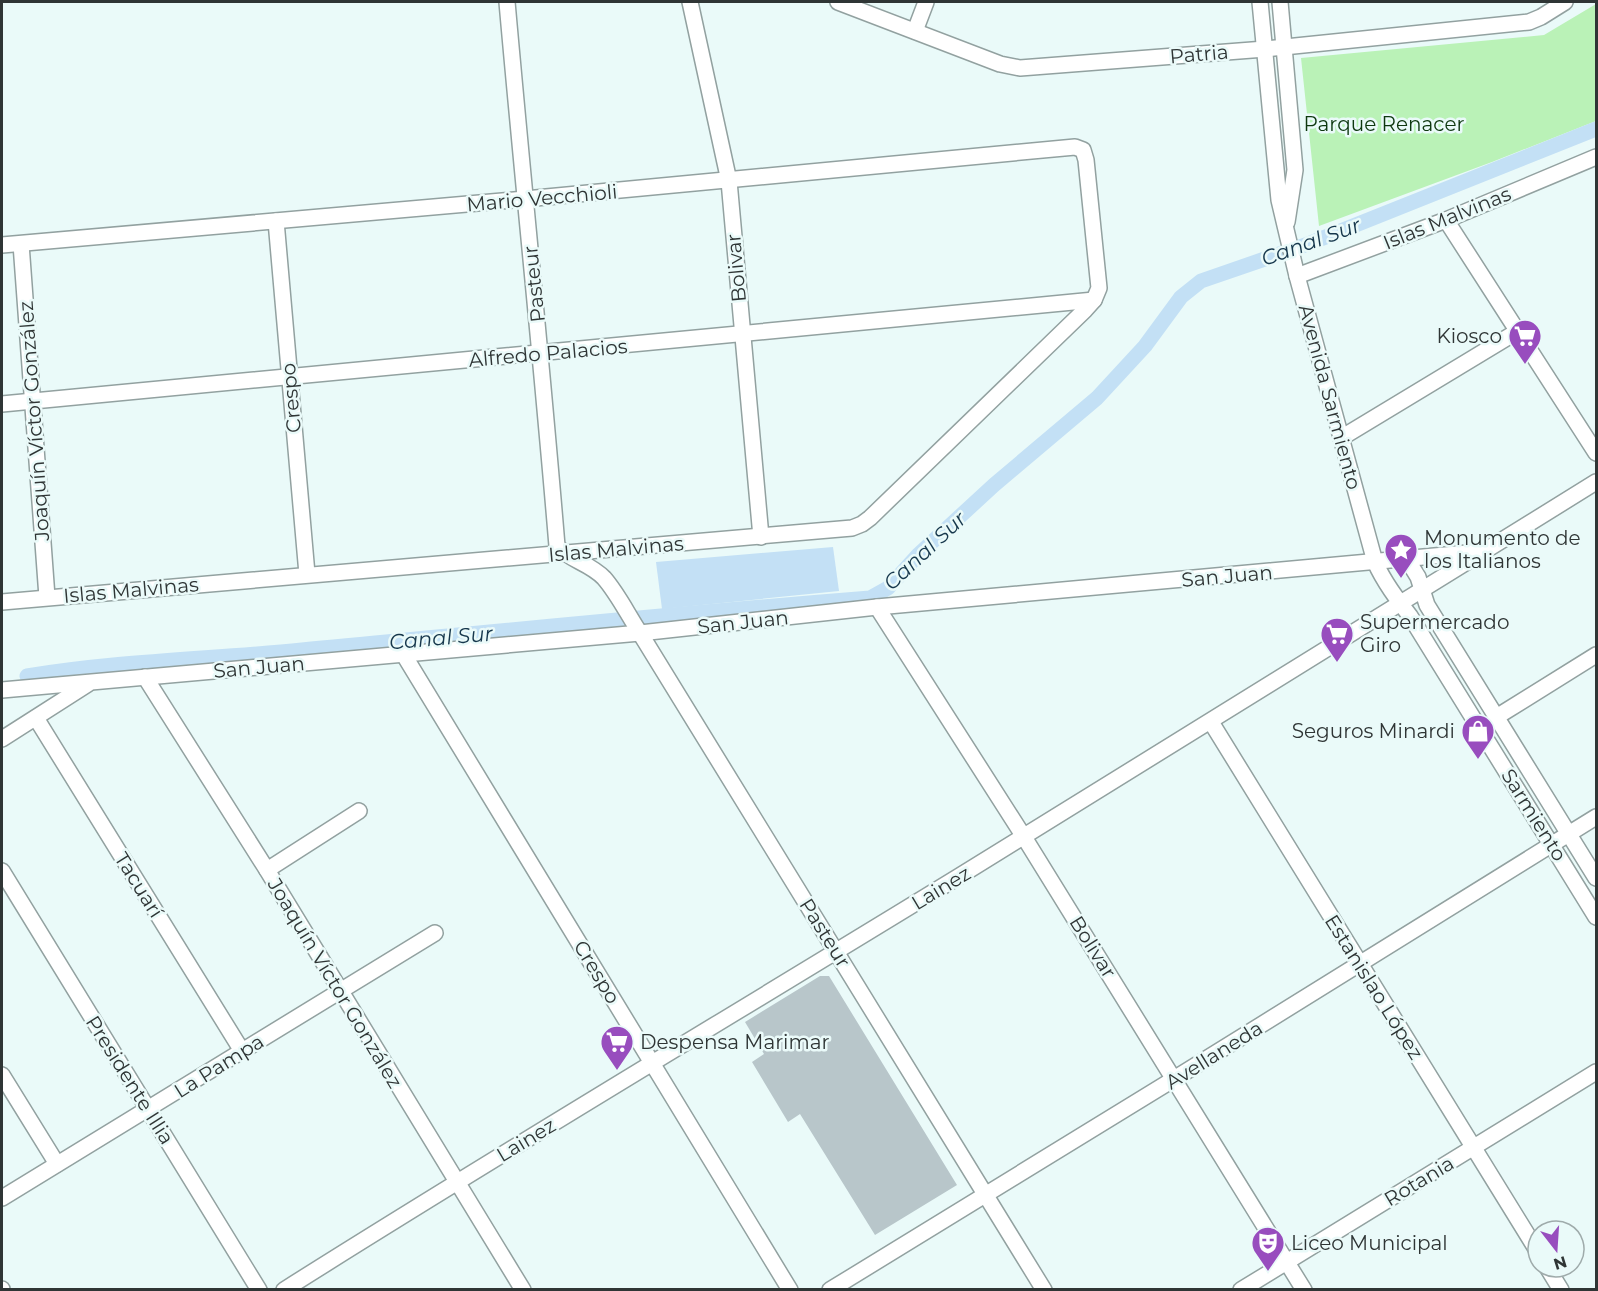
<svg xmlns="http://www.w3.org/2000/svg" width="1598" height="1291" font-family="Montserrat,sans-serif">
  <rect width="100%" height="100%" fill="#eafaf9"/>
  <polygon fill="#baf2b7" points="1596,4 1596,121 1492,162 1319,226 1301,58 1544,35"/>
  <polygon fill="#c3e0f5" points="833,547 839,591 662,609 656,562"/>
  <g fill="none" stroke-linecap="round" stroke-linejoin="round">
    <path stroke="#c3e0f5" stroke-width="15" d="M27,676C118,661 211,659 302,650C491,632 681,613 870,598L888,588L918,555L994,485L1097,398L1145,346L1181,297L1201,281L1308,244L1596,129"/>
  </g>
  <polygon fill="#b8c6ca" points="820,976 829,976 957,1185 875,1235 800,1114 788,1122 752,1062 764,1054 745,1022"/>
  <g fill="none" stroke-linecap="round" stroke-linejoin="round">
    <defs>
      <g id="minor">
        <path d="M507,2C523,183 542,364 557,546C569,560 590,563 604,578C618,594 628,615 640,633L1044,1290"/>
        <polyline points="690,2 729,181 761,537"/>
        <polyline points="838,2 1000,64 1020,68 1265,49 1529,22 1541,17 1565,2"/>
        <path d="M1260,2L1279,200L1297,276L1375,562C1384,582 1397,599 1410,616L1596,917"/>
        <polyline points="1280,2 1295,170 1287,222"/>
        <polyline points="915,31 926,2"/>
        <polyline points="1446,220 1596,453"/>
        <polyline points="276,221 307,574"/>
        <polyline points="21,244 47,597"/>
        <polyline points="2,245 525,199 1075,147 1083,150 1086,160 1099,288 1094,300 1085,310 870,518 862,524 852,528 2,602"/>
        <polyline points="1297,276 1446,220 1596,157"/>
        <polyline points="2,404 1094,300"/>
        <polyline points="1341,438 1518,331"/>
        <polyline points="1403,560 1410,564 1418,577 1427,605 1596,878"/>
        <polyline points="877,607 1024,837 1304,1290"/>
        <polyline points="404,655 790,1290"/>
        <polyline points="145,677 267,870 523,1290"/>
        <polyline points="2,690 640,633 877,607 1478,552"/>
        <polyline points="1498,716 1596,655"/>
        <polyline points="36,718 242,1051"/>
        <polyline points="1211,722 1538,1252"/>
        <polyline points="2,739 88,684"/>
        <polyline points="267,870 359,811"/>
        <polyline points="2,871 259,1290"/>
        <polyline points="2,1075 57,1164"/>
        <polyline points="2,1198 435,933"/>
        <polyline points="1547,1267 1561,1290"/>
        <polyline points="2,1289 2,1290"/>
        <path d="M284,1290C507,1149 733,1015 958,877C1171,747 1383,613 1596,482"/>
        <polyline points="830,1290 1174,1079 1596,817"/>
        <polyline points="1241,1290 1596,1072"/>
      </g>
    </defs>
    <use href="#minor" stroke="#92a1a0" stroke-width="18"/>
    <use href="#minor" stroke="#fff" stroke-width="15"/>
  </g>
  <defs>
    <symbol id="supermarket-pin" viewBox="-11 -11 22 30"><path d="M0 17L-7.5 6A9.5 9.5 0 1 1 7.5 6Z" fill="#984dbe" stroke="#eafaf9"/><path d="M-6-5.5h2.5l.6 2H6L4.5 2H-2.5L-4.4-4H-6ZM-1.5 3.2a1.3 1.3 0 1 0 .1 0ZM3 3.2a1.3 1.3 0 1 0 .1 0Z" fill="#fff"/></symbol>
    <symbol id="sight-pin" viewBox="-11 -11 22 30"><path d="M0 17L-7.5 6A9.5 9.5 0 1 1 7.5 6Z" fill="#984dbe" stroke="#eafaf9"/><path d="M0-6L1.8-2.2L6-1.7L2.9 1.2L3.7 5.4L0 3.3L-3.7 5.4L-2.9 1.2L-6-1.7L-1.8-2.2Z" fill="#fff"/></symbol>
    <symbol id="shop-pin" viewBox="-11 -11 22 30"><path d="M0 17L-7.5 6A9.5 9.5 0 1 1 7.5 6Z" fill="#984dbe" stroke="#eafaf9"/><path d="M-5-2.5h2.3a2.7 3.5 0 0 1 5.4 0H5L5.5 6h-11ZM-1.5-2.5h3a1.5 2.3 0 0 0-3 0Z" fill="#fff"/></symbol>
    <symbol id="theatre-pin" viewBox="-11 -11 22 30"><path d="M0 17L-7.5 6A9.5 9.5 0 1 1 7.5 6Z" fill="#984dbe" stroke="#eafaf9"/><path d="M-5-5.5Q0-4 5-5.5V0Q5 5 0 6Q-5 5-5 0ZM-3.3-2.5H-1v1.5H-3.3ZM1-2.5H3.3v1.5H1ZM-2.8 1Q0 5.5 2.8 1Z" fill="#fff"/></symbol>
  </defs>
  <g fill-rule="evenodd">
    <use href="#supermarket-pin" x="1506" y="317" width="38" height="52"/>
    <use href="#sight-pin" x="1382" y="531" width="38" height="52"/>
    <use href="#supermarket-pin" x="1318" y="615" width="38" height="52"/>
    <use href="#shop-pin" x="1459" y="712" width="38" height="52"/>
    <use href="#supermarket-pin" x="598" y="1023" width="38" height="52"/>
    <use href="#theatre-pin" x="1249" y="1224" width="38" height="52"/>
  </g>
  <g text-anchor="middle" stroke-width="5" stroke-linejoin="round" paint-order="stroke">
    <g font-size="20" fill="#2f3535" stroke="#eafaf9">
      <text transform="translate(1199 54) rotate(-5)" y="7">Patria</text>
      <text transform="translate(542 198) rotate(-5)" y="7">Mario Vecchioli</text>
      <text transform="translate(1447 218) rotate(-22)" y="7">Islas Malvinas</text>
      <text transform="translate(736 268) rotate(-95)" y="7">Bolivar</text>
      <text transform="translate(534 284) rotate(-96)" y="7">Pasteur</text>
      <text transform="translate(548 353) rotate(-5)" y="7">Alfredo Palacios</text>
      <text transform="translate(1330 397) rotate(75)" y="7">Avenida Sarmiento</text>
      <text transform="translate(291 398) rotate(-95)" y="7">Crespo</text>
      <text transform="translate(34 421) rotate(-94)" y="7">Joaquín Víctor González</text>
      <text transform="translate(616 549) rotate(-5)" y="7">Islas Malvinas</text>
      <text transform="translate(1227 576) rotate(-5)" y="7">San Juan</text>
      <text transform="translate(131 590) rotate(-5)" y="7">Islas Malvinas</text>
      <text transform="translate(743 622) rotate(-6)" y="7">San Juan</text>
      <text transform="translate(259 667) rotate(-5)" y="7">San Juan</text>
      <text transform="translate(1534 815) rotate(58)" y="7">Sarmiento</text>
      <text transform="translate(139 885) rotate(58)" y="7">Tacuarí</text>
      <text transform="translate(941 888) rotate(-31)" y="7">Lainez</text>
      <text transform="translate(825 933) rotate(58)" y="7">Pasteur</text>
      <text transform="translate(1093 947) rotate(58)" y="7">Bolivar</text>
      <text transform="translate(597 972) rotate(59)" y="7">Crespo</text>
      <text transform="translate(335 983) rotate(59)" y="7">Joaquín Víctor González</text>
      <text transform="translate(1374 987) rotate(58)" y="7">Estanislao López</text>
      <text transform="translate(1214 1055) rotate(-32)" y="7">Avellaneda</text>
      <text transform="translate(219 1066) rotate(-32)" y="7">La Pampa</text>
      <text transform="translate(130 1080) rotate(58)" y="7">Presidente Illia</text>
      <text transform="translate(526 1140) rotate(-31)" y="7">Lainez</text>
      <text transform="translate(1419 1181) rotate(-31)" y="7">Rotania</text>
    </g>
    <g font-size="20" fill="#0e380f" stroke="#eafaf9">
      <text x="1384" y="131">Parque Renacer</text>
    </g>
    <g font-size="20" fill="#2f3535" stroke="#eafaf9" text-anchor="start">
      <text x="1502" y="343" text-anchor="end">Kiosco</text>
      <text x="1424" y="545">Monumento de<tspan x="1424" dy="23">los Italianos</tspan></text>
      <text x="1360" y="629">Supermercado<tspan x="1360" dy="23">Giro</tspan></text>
      <text x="1455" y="738" text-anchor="end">Seguros Minardi</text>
      <text x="640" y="1049">Despensa Marimar</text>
      <text x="1291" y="1250">Liceo Municipal</text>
    </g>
    <g font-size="21" font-style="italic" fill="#16374c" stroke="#eafaf9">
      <text transform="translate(1311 242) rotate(-20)" y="7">Canal Sur</text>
      <text transform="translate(925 551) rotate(-43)" y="7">Canal Sur</text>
      <text transform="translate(441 638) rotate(-5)" y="7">Canal Sur</text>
    </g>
  </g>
  <rect width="1598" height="1291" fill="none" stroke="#2f3535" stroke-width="6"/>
  <g transform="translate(1556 1249) rotate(163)"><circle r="28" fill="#eafaf9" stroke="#9fabab" stroke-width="1.5"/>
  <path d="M0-4.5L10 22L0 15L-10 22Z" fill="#984dbe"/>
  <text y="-9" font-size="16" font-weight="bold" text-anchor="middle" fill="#2f3535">N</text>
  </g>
</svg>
